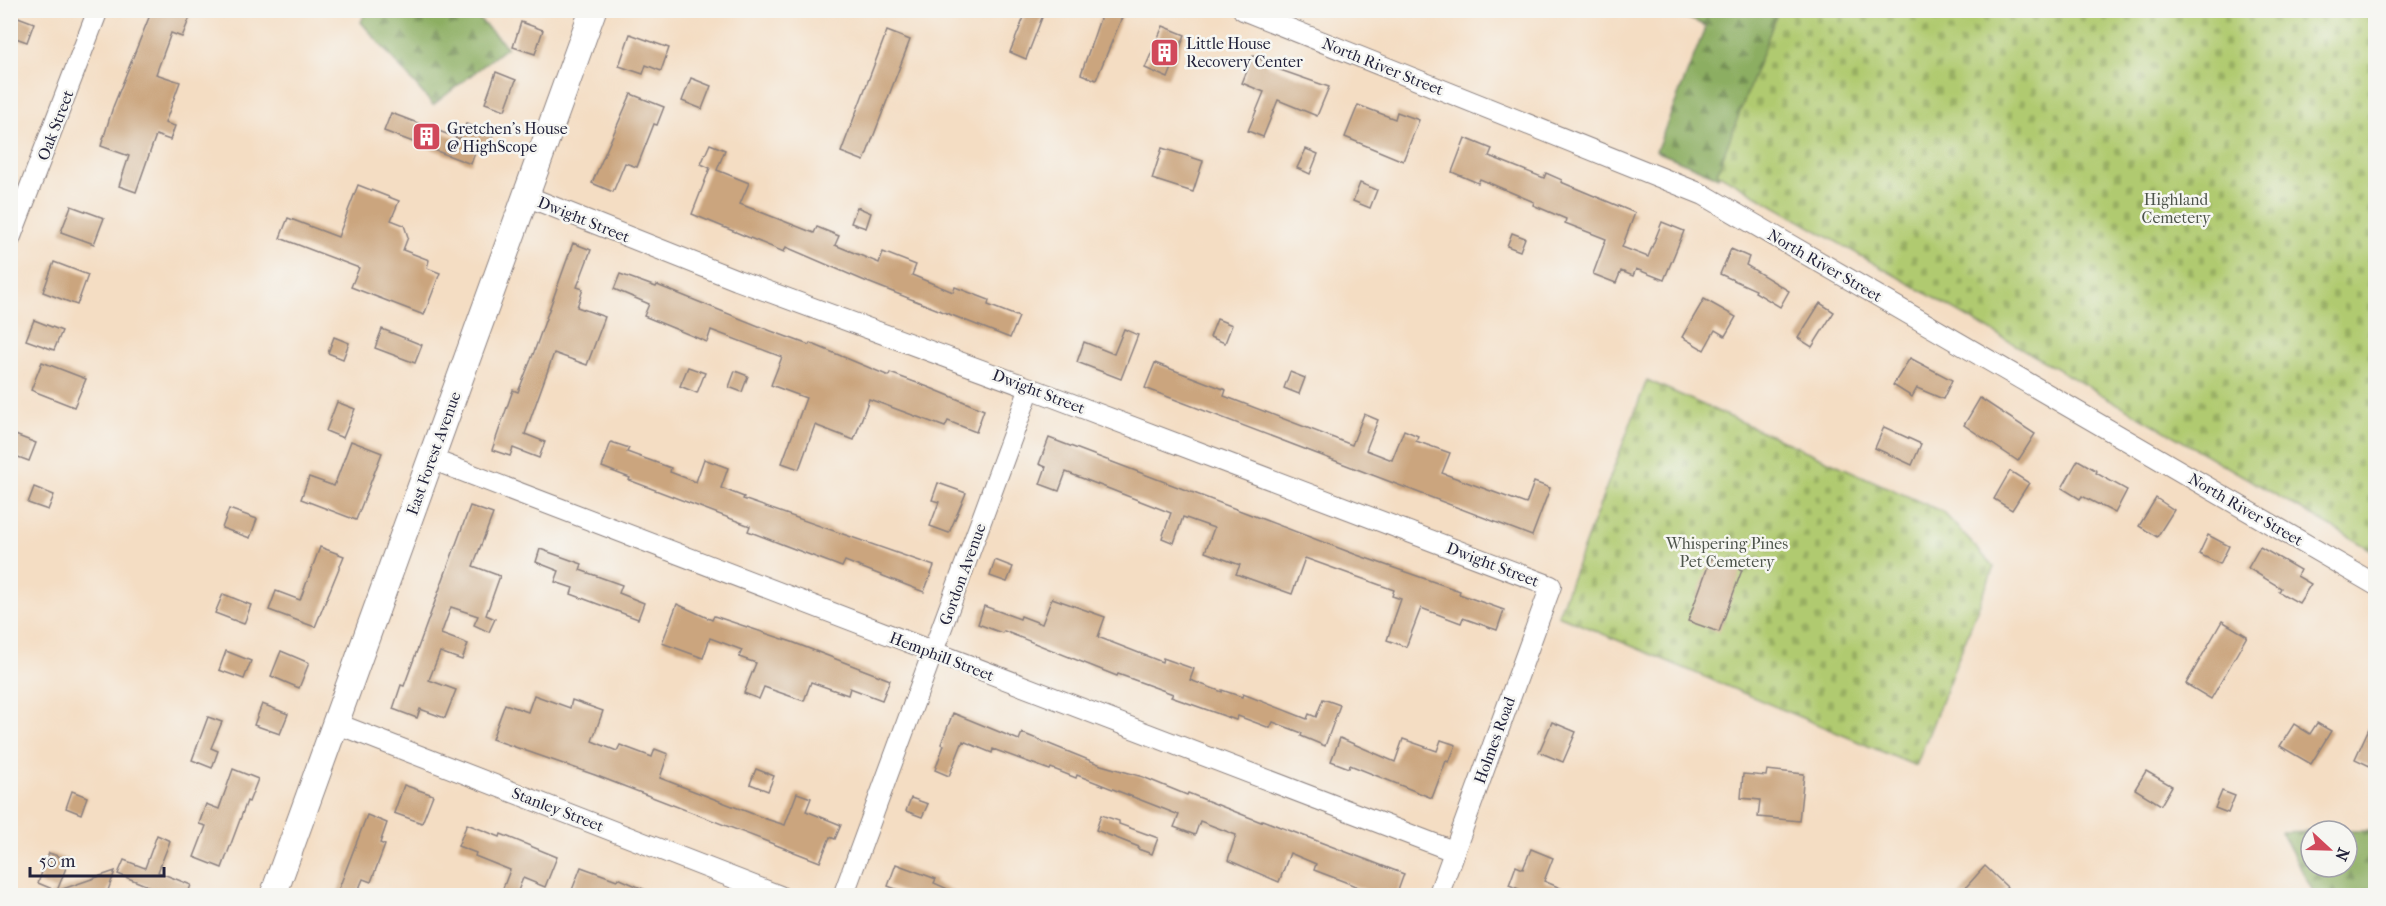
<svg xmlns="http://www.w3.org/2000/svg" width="2386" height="906" font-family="'IM FELL French Canon',serif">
  <defs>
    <pattern id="forest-firs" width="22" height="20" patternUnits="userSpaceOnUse" patternTransform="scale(1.5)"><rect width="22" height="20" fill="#8cae62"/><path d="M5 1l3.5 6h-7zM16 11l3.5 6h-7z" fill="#728d52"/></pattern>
    <pattern id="cemetery-stones" width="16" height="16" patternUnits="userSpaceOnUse" patternTransform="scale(1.5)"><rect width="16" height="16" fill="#b0ca70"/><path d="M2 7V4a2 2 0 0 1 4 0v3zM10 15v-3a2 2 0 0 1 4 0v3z" fill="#97ad62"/></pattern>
  </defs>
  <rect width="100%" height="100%" fill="#f6f6f2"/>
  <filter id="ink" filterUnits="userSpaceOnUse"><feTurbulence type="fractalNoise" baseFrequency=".0167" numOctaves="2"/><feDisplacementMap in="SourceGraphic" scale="12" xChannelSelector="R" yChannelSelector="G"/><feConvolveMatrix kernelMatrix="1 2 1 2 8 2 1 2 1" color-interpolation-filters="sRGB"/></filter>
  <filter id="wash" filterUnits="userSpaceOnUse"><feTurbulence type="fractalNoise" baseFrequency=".008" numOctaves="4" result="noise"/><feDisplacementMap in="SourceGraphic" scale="24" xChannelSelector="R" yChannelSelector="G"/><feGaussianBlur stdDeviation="1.35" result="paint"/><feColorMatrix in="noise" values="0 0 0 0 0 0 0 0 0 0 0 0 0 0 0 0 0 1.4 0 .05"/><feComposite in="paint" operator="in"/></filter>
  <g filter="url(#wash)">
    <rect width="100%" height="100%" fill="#f4ddc3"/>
    <g fill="url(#forest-firs)" stroke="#57684e" stroke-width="1.5">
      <polygon points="366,11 471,11 507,47 433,105 361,22"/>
      <polygon points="1671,11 1779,11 1718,177 1656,151 1706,26"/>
      <polygon points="2311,831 2311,867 2347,867 2347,831 2375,831 2375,895 2315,895 2281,832"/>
    </g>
    <g fill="url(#cemetery-stones)" stroke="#697656" stroke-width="1.5">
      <polygon points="1778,11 2375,11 2375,552 1717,173"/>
      <polygon points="1647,380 1943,512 1994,567 1916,766 1558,615"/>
    </g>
    <g id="blocks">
      <g fill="#cba57e">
        <polygon points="152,10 173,10 190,17 182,37 171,33 156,74 180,82 165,123 175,126 170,140 156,135 136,192 119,186 129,156 101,146 113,107"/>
        <polygon points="1027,10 1043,15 1026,59 1010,52"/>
        <polygon points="1103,10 1125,10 1096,80 1081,74"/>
        <polygon points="10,14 34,23 27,42 10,36"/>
        <polygon points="521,22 543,30 535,54 513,47"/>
        <polygon points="1163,26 1185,35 1168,78 1145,68"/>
        <polygon points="887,31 910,40 864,161 841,152"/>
        <polygon points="630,34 669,48 661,71 646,65 643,74 619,66"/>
        <polygon points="1253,56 1268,63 1266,65 1329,87 1317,116 1278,100 1263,137 1248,131 1264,92 1242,83"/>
        <polygon points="496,72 516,80 505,110 485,103"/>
        <polygon points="691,78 711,86 702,109 682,101"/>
        <polygon points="631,94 664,107 657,125 654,124 637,167 625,163 613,192 592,183"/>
        <polygon points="1358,105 1395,119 1397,112 1419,120 1403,161 1345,137"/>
        <polygon points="391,113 460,139 466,124 493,134 487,151 477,147 471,164 384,131"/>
        <polygon points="1465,138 1492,149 1489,156 1544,178 1546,173 1562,180 1561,182 1635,213 1622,247 1648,257 1662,222 1684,231 1664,280 1636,269 1633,276 1621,271 1616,283 1593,274 1606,239 1565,223 1566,219 1533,205 1534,202 1480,179 1478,183 1452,172"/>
        <polygon points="710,144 725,150 717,170 749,183 740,204 814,233 817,227 839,236 835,245 879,263 883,252 916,265 912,275 953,292 955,287 989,300 988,305 1019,317 1010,338 865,281 786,247 784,252 692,214 710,168 701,164"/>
        <polygon points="1162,148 1203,161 1193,192 1152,179"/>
        <polygon points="1306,149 1318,154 1310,174 1297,168"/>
        <polygon points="1360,183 1377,190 1370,208 1353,201"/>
        <polygon points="358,185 399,201 391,220 404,225 408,237 403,250 429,260 427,268 440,273 424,315 351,287 359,268 280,238 288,218 338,237"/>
        <polygon points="71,206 104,218 94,244 61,232"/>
        <polygon points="857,207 871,213 866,228 851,223"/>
        <polygon points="1512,233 1525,238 1520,251 1507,246"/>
        <polygon points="573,243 591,250 577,287 583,289 577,307 605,317 587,365 554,353 525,434 545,442 539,458 513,448 510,456 492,450 513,390 518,392 534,352"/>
        <polygon points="1731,249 1749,257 1746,265 1789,291 1780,307 1755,292 1756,290 1720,274"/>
        <polygon points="54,262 88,275 77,305 43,292"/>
        <polygon points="620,274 656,287 657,285 771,331 809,345 810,343 889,376 890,373 928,387 984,410 976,432 948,421 945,427 869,399 854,440 815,425 799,469 782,463 806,398 771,385 782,357 711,330 707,342 644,316 649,304 614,289"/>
        <polygon points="1704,299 1736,317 1725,336 1715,330 1704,350 1682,337"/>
        <polygon points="1820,303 1834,312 1812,347 1798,338"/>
        <polygon points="1217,319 1232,325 1225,343 1210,337"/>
        <polygon points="34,320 62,331 54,350 26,340"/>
        <polygon points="382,329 422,345 415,363 375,348"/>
        <polygon points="1124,329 1138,335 1121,379 1077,362 1084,342 1114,354"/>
        <polygon points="334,337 349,343 343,359 328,353"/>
        <polygon points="1910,358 1952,380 1943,399 1917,388 1912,397 1893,385"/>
        <polygon points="42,362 86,379 74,407 31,390"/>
        <polygon points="1155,363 1226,390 1224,396 1352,445 1364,414 1378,420 1366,450 1392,460 1404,430 1418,436 1416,441 1450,453 1442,473 1526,504 1534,482 1550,488 1532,536 1145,388"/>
        <polygon points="688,367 705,373 697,393 680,386"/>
        <polygon points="735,371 748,376 742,392 729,387"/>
        <polygon points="1290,372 1305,378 1299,394 1284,388"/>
        <polygon points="1980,398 2035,434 2018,461 1964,425"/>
        <polygon points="337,402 355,409 343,438 326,431"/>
        <polygon points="1884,427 1921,444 1912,465 1875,448"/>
        <polygon points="10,433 36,443 29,461 10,454"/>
        <polygon points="1049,438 1357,555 1460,591 1459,594 1504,610 1497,630 1463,618 1461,623 1421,608 1406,647 1387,640 1401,599 1392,596 1394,590 1305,558 1292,594 1236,574 1240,565 1205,552 1214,528 1183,517 1174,543 1162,538 1171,513 1066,472 1059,491 1040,484 1046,467 1039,464"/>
        <polygon points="351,441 382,453 356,520 301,499 309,477 334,486"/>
        <polygon points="611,442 629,448 627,452 671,468 670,472 696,482 704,459 728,468 721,488 744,497 743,499 934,566 924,592 845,561 842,567 784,545 748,531 750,526 629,480 630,478 602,467"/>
        <polygon points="2078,460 2097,471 2096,473 2127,490 2115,513 2082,496 2080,499 2062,488"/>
        <polygon points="2010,471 2029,483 2012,510 1994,499"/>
        <polygon points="938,483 966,493 949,533 930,526 939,502 932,500"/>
        <polygon points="34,487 54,495 48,510 28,503"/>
        <polygon points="2156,498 2174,510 2157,537 2139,526"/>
        <polygon points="470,506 493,514 473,566 500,576 486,615 495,619 489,632 474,625 478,616 451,607 441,634 468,644 462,660 440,652 429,680 456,690 445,718 420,709 417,718 393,709 401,685 404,686"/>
        <polygon points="229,509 257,519 250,538 222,528"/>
        <polygon points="2208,535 2229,546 2220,564 2199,554"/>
        <polygon points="320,547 344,556 315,627 269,610 276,591 300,600"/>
        <polygon points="2260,547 2300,570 2297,576 2311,584 2299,603 2279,592 2281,588 2248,568"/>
        <polygon points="540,549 582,564 580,570 622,585 619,593 644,603 638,619 571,594 573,588 555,582 559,571 536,562"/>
        <polygon points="1711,558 1742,570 1719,632 1688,621"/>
        <polygon points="995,560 1013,567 1007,582 990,576"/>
        <polygon points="223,594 251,605 244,624 215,613"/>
        <polygon points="1052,598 1105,617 1098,637 1162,662 1163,658 1194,669 1190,680 1222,692 1222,690 1242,697 1243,694 1307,719 1309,714 1316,717 1323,699 1340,705 1325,746 1301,736 1302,733 1273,722 1270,728 1238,716 1236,720 1171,697 1173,694 1118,674 1117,676 1004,631 1002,633 978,624 984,606 1020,619 1021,616 1042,624"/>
        <polygon points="677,604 712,620 714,616 792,642 890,680 882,700 850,688 848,695 811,682 804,701 764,687 759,699 744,693 756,663 739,657 742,650 710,638 703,658 662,643"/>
        <polygon points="2222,621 2247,636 2211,699 2186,684"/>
        <polygon points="226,651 251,661 244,679 219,670"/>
        <polygon points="281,651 309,663 299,688 271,676"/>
        <polygon points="534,695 570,708 572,700 603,711 592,741 617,751 620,745 652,757 655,749 668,754 660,778 766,819 785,825 797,793 811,798 806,811 841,825 835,839 830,837 820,862 595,775 492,739 505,704 528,712"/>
        <polygon points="262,704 288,714 280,734 254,725"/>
        <polygon points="953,713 1019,740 1022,733 1101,765 1143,777 1187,795 1188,793 1261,822 1262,820 1404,874 1396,896 1380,896 1348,883 1314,870 1316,864 1290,853 1279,882 1228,860 1236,835 1200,821 1195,835 1174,827 1179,815 1077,775 1076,778 1051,768 1050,770 993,749 992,753 963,741 949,776 935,770 944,745 941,744"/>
        <polygon points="2376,713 2376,769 2355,759"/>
        <polygon points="208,717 222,722 211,748 218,751 212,768 192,760"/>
        <polygon points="1552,722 1576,732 1563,762 1539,752"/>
        <polygon points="2317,723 2331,731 2311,764 2280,746 2294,724 2310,734"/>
        <polygon points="1340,738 1395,762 1403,739 1437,751 1441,740 1456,745 1449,762 1446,761 1432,798 1350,765 1349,768 1331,761"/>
        <polygon points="233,769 258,779 249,802 247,801 222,868 194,857 206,826 199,824 206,804 219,809"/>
        <polygon points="756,769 774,776 768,791 750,784"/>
        <polygon points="1767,770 1804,774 1799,821 1758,817 1760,800 1741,798 1743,774 1766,776"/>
        <polygon points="2146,771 2172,786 2161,805 2135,789"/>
        <polygon points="404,785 433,795 422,823 394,813"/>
        <polygon points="72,791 87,797 81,814 66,808"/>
        <polygon points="2222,791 2235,796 2228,813 2215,808"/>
        <polygon points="911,798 928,804 922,817 906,811"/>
        <polygon points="367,815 387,823 380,843 385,845 371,882 363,879 356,896 336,896"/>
        <polygon points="1101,815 1119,821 1119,824 1158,838 1152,854 1138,849 1139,847 1096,830"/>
        <polygon points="467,824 500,837 501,834 557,857 545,887 523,878 516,896 500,896 510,870 475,856 476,853 458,846"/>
        <polygon points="157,835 170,841 158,872 191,885 187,896 144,896 148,886 118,874 124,860 145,868"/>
        <polygon points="1531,849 1553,858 1544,881 1579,896 1536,896 1509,885 1516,866 1523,869"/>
        <polygon points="49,853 69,860 57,891 38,883"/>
        <polygon points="896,864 936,879 934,883 963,896 914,896 888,886"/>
        <polygon points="1985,866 2007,887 2000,896 1958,896"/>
        <polygon points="581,867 617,880 618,878 659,896 587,896 572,890"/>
        <polygon points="115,871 106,896 52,896 51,893"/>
      </g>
    </g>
  </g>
  <g filter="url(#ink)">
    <use href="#blocks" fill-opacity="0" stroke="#8b807f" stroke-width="1.5"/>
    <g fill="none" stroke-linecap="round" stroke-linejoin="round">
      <defs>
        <g id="minor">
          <polyline points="1243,10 1704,195 2376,585"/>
          <polyline points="526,196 737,280 1030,388 1551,586 1438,896"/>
          <polyline points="10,239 98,10"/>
          <polyline points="431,459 1453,851"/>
          <polyline points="335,723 780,896"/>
          <polyline points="843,896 1030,388"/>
        </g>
        <polyline id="major" points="273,896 593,10"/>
      </defs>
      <use href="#minor" stroke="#8b807f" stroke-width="22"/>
      <use href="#major" stroke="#8b807f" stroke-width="28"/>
      <use href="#minor" stroke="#fff" stroke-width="20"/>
      <use href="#major" stroke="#fff" stroke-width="26"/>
    </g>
  </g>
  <defs>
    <symbol id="building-square" viewBox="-11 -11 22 22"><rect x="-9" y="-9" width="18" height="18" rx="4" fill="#d1495b" stroke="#f6f6f2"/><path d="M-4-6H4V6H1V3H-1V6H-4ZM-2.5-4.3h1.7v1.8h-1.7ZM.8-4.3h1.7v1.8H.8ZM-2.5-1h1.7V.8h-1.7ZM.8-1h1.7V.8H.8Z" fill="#fff"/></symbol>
  </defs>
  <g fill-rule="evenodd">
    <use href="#building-square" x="1148" y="36" width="33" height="33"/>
    <use href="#building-square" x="410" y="120" width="33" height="33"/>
  </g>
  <g text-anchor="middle" stroke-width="5" stroke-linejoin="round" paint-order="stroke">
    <g font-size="16" fill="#22223b" stroke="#f6f6f2" text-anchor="start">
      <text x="1186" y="49">Little House<tspan x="1186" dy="18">Recovery Center</tspan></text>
      <text x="447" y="134">Gretchen's House<tspan x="447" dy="18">@ HighScope</tspan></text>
    </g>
    <g font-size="16" fill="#22223b" stroke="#f6f6f2">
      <text transform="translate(1383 66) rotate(22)" y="6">North River Street</text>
      <text transform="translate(55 125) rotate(-69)" y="6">Oak Street</text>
      <text transform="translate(584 219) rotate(22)" y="6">Dwight Street</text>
      <text transform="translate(1825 265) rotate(30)" y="6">North River Street</text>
      <text transform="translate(1039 391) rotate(21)" y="6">Dwight Street</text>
      <text transform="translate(433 453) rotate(-70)" y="6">East Forest Avenue</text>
      <text transform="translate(2246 509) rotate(30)" y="6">North River Street</text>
      <text transform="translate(1493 564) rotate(21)" y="6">Dwight Street</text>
      <text transform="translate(962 574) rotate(-70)" y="6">Gordon Avenue</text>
      <text transform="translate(942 656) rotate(21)" y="6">Hemphill Street</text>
      <text transform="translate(1494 740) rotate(-70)" y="6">Holmes Road</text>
      <text transform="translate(558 809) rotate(21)" y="6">Stanley Street</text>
    </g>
    <g font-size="16" fill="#4d544b" stroke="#f6f6f2">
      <text x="2176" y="205">Highland<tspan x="2176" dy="18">Cemetery</tspan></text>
      <text x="1727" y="549">Whispering Pines<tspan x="1727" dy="18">Pet Cemetery</tspan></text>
    </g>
  </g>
  <rect width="2386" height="906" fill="none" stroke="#f6f6f2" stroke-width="36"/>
  <g transform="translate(2329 849) rotate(112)"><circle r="28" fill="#f6f6f2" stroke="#a1a1a9" stroke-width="1.5"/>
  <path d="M0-4.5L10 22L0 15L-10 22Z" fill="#d1495b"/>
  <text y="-9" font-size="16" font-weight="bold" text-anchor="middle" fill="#22223b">N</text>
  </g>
  <path d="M30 867v9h134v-9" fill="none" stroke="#22223b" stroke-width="3"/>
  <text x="39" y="867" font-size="18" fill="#22223b" stroke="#f6f6f2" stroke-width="4.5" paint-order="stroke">50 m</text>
</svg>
